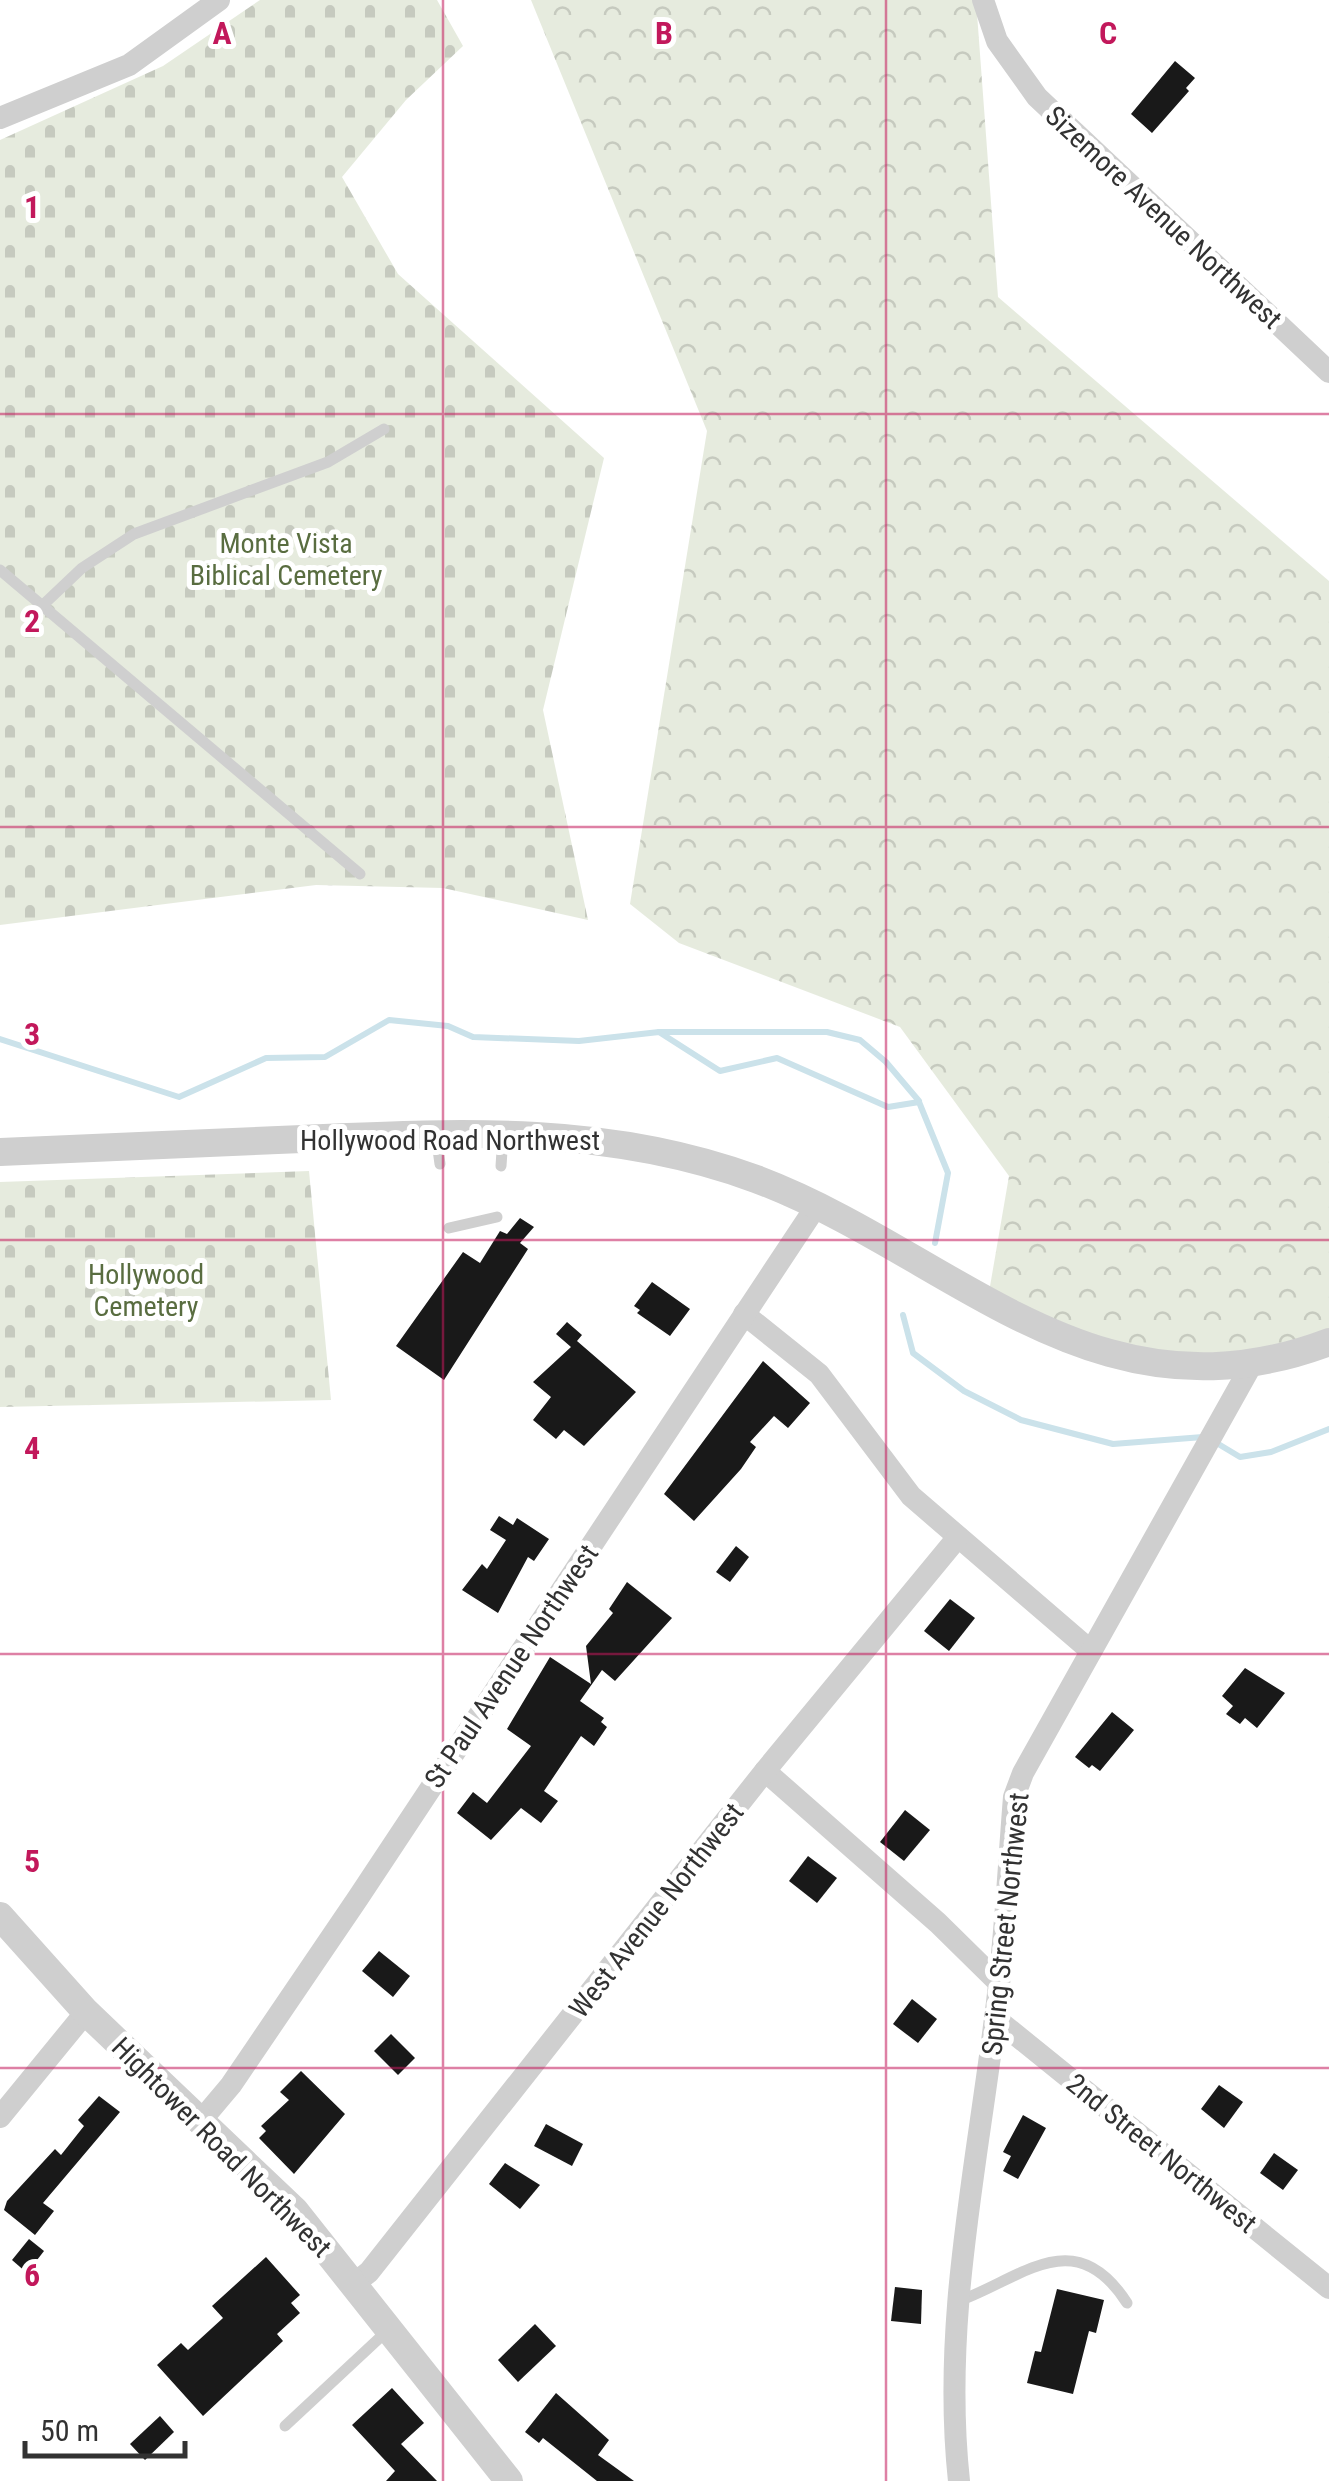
<svg xmlns="http://www.w3.org/2000/svg" width="1329" height="2481" font-family="'Roboto Condensed',sans-serif">
  <defs>
    <pattern id="forest-crowns" width="20" height="18" patternUnits="userSpaceOnUse" patternTransform="scale(2.5)"><rect width="20" height="18" fill="#e6ebde"/><path d="M2 6a3 3 0 1 1 6 0M12 15a3 3 0 1 1 6 0" fill="none" stroke="#c6cabf"/></pattern>
    <pattern id="cemetery-stones" width="16" height="16" patternUnits="userSpaceOnUse" patternTransform="scale(2.5)"><rect width="16" height="16" fill="#e6ebde"/><path d="M2 7V4a2 2 0 0 1 4 0v3zM10 15v-3a2 2 0 0 1 4 0v3z" fill="#c6cabf"/></pattern>
  </defs>
  <rect width="100%" height="100%" fill="#fff"/>
  <polygon fill="url(#forest-crowns)" points="531,0 976,0 998,297 1329,581 1329,1347 1266,1370 1129,1351 988,1298 1009,1176 900,1027 679,943 630,904 707,431"/>
  <g fill="url(#cemetery-stones)">
    <polygon points="260,0 437,0 463,46 406,100 342,177 398,274 604,458 543,710 588,920 443,888 316,885 0,925 0,140 163,66"/>
    <polygon points="309,1171 331,1400 0,1407 0,1182"/>
  </g>
  <g fill="none" stroke-linecap="round" stroke-linejoin="round">
    <g stroke="#cbe2ea" stroke-width="6">
      <polyline points="659,1032 827,1032 860,1040 886,1062 919,1101"/>
      <polyline points="0,1039 179,1097 266,1058 325,1057 389,1020 448,1026 473,1037 579,1041 659,1032 720,1071 777,1058 888,1107 919,1102 948,1173 935,1243"/>
      <polyline points="903,1315 913,1353 964,1391 1021,1420 1113,1444 1203,1437"/>
      <polyline points="1215,1442 1240,1457 1271,1452 1329,1429"/>
    </g>
  </g>
  <g fill="#191919">
    <polygon points="1175,61 1195,78 1186,88 1189,91 1152,133 1131,114"/>
    <polygon points="520,1218 534,1227 520,1243 528,1249 444,1380 396,1346 463,1252 480,1263 500,1231 507,1234"/>
    <polygon points="652,1282 690,1309 670,1336 637,1313 640,1310 634,1306"/>
    <polygon points="567,1322 582,1335 577,1341 636,1392 584,1446 564,1430 556,1439 533,1420 551,1397 533,1382 571,1347 556,1334"/>
    <polygon points="763,1361 810,1403 788,1428 774,1416 750,1442 756,1447 741,1469 694,1521 664,1494"/>
    <polygon points="499,1516 513,1525 517,1518 549,1539 534,1561 528,1557 498,1613 462,1590 482,1564 487,1569 506,1540 490,1530"/>
    <polygon points="736,1546 749,1557 730,1582 716,1572"/>
    <polygon points="627,1582 672,1618 615,1681 602,1670 580,1701 604,1718 601,1722 607,1727 594,1746 581,1736 544,1791 558,1801 541,1823 521,1808 491,1840 457,1813 473,1792 487,1803 531,1746 507,1729 550,1657 591,1684 586,1646 613,1613 609,1609"/>
    <polygon points="950,1599 975,1618 949,1651 924,1631"/>
    <polygon points="1245,1668 1285,1693 1257,1728 1245,1718 1240,1724 1226,1714 1233,1706 1222,1696"/>
    <polygon points="1112,1712 1134,1730 1100,1771 1092,1765 1089,1768 1075,1757"/>
    <polygon points="905,1810 930,1830 904,1861 880,1842"/>
    <polygon points="808,1856 837,1878 817,1903 789,1881"/>
    <polygon points="379,1951 410,1976 393,1997 362,1971"/>
    <polygon points="912,1999 937,2019 918,2043 893,2024"/>
    <polygon points="391,2034 415,2058 398,2075 374,2051"/>
    <polygon points="301,2071 345,2114 294,2174 259,2138 266,2131 261,2126 289,2100 280,2092"/>
    <polygon points="1219,2085 1243,2102 1224,2128 1201,2109"/>
    <polygon points="99,2096 120,2112 43,2203 54,2211 35,2235 4,2210 7,2201 55,2149 61,2155 84,2126 78,2120"/>
    <polygon points="1023,2115 1046,2128 1018,2179 1003,2171 1011,2156 1003,2152"/>
    <polygon points="546,2124 583,2144 572,2166 534,2146"/>
    <polygon points="1274,2153 1298,2170 1283,2190 1260,2173"/>
    <polygon points="505,2163 540,2185 520,2209 489,2184"/>
    <polygon points="29,2239 44,2251 27,2273 12,2260"/>
    <polygon points="266,2257 300,2295 291,2303 300,2313 277,2334 283,2341 203,2416 157,2365 181,2343 188,2350 223,2318 212,2306"/>
    <polygon points="895,2287 922,2290 921,2324 891,2321"/>
    <polygon points="1057,2289 1104,2300 1096,2333 1089,2331 1073,2394 1027,2383 1035,2351 1041,2352"/>
    <polygon points="535,2324 556,2346 518,2382 498,2360"/>
    <polygon points="392,2388 424,2423 401,2444 437,2481 386,2481 395,2471 352,2425"/>
    <polygon points="556,2393 609,2440 598,2455 634,2481 597,2481 543,2438 539,2443 525,2432"/>
    <polygon points="160,2416 174,2432 145,2460 130,2444"/>
  </g>
  <g fill="none" stroke-linecap="round" stroke-linejoin="round">
    <g stroke="#cfcfcf" stroke-width="11">
      <polyline points="0,570 360,874"/>
      <polyline points="43,605 82,568 134,534 328,462 384,429"/>
      <polyline points="436,1135 440,1164"/>
      <polyline points="501,1166 503,1136"/>
      <polyline points="449,1228 497,1217"/>
      <path d="M956,2302C1019,2281 1074,2220 1127,2303"/>
      <polyline points="285,2426 387,2331"/>
    </g>
    <g stroke="#cfcfcf" stroke-width="22">
      <polyline points="983,0 997,41 1037,97 1329,372"/>
      <polyline points="0,118 129,65 219,0"/>
      <polyline points="744,1314 819,1374 911,1496 1091,1651"/>
      <polyline points="765,1771 938,1923 999,1983"/>
      <polyline points="995,2018 1329,2288"/>
      <polyline points="0,2117 86,2012"/>
      <polyline points="199,2123 231,2085 358,1898 817,1205"/>
      <polyline points="355,2283 369,2272 765,1771 958,1537"/>
      <path d="M959,2481C942,2325 976,2172 995,2018C1005,1945 1008,1871 1014,1797L1023,1773L1252,1364"/>
    </g>
    <g stroke="#cfcfcf" stroke-width="28">
      <path d="M0,1152C101,1148 201,1143 302,1139C458,1132 607,1124 756,1179C953,1253 1094,1431 1329,1342"/>
      <polyline points="0,1916 86,2012 295,2211 509,2481"/>
    </g>
  </g>
  <path fill="none" stroke="#c2185b" stroke-width="2.5" stroke-opacity="0.55" d="M443,0V2481M886,0V2481M0,414H1329M0,827H1329M0,1240H1329M0,1654H1329M0,2068H1329"/>
  <g text-anchor="middle" stroke-width="10" stroke-linejoin="round" paint-order="stroke">
    <g font-size="28" fill="#323232" stroke="#fff">
      <text transform="translate(1164 217) rotate(43)" y="10">Sizemore Avenue Northwest</text>
      <text x="450" y="1150">Hollywood Road Northwest</text>
      <text transform="translate(511 1666) rotate(-56)" y="10">St Paul Avenue Northwest</text>
      <text transform="translate(656 1910) rotate(-52)" y="10">West Avenue Northwest</text>
      <text transform="translate(1005 1924) rotate(-84)" y="10">Spring Street Northwest</text>
      <text transform="translate(222 2147) rotate(45)" y="10">Hightower Road Northwest</text>
      <text transform="translate(1162 2153) rotate(39)" y="10">2nd Street Northwest</text>
    </g>
    <g font-size="28" fill="#596d40" stroke="#fff">
      <text x="286" y="553">Monte Vista<tspan x="286" dy="32">Biblical Cemetery</tspan></text>
      <text x="146" y="1284">Hollywood<tspan x="146" dy="32">Cemetery</tspan></text>
    </g>
  </g>
  <g font-size="32" text-anchor="middle" font-weight="bold" fill="#c2185b" stroke="#fff" stroke-width="10" stroke-linejoin="round" paint-order="stroke">
    <text x="222" y="44">A</text>
    <text x="664" y="44">B</text>
    <text x="1108" y="44">C</text>
    <text x="32" y="218">1</text>
    <text x="32" y="632">2</text>
    <text x="32" y="1045">3</text>
    <text x="32" y="1459">4</text>
    <text x="32" y="1872">5</text>
    <text x="32" y="2286">6</text>
  </g>
  <path d="M25 2441v15h160v-15" fill="none" stroke="#323232" stroke-width="5"/>
  <text x="40" y="2441" font-size="30" fill="#323232" stroke="#ffffff" stroke-width="8" paint-order="stroke">50 m</text>
</svg>
